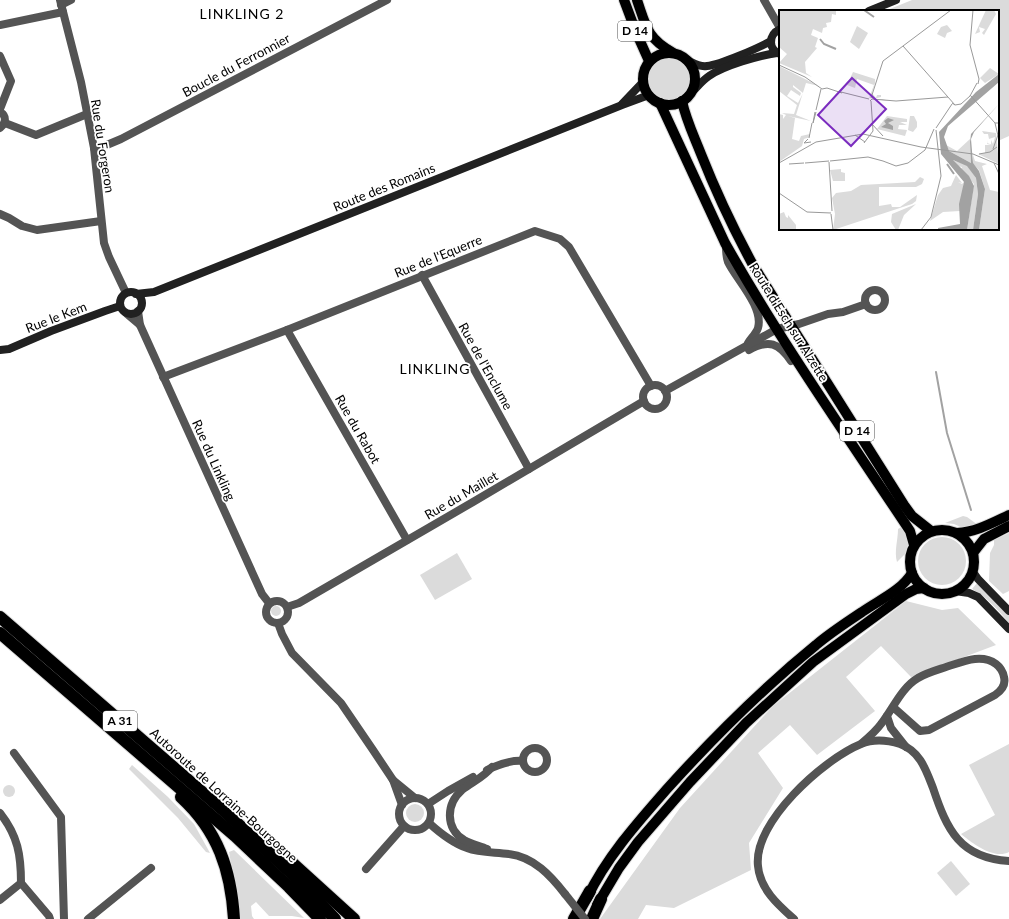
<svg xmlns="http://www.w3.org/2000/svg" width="1009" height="919" font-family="Lato,sans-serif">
  <rect width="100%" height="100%" fill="#fff"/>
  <g fill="#dbdbdb">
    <polygon points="912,0 1009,0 1009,136 998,141 998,11 885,11"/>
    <circle cx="670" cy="79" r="22"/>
    <polygon points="963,516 967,517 978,525 963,528 954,524 945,523"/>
    <path d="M903,526L909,542L905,554L897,562C894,551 898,540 898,529Z"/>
    <polygon points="1009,533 1009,591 1003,594 989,581 990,553 994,545 994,540"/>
    <circle cx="942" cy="561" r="24"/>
    <polygon points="457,553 472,579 435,600 420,575"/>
    <path d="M977,583L1009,616V623C998,610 987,597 972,589Z"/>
    <polygon points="906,601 942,610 958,608 996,645 911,677 881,646 846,677 875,711 817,755 790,725 758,753 783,788 749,843 751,870 674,908 646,905 638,919 600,919 680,808 773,706"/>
    <circle cx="276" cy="611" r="5"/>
    <path d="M1009,744V852C994,860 972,843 961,834L995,815L969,765Z"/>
    <polygon points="132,765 168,797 194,824 210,853 206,852 178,818 129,769"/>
    <circle cx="9" cy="791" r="6"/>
    <circle cx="415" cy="813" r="9"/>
    <polygon points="234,850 304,918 292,916 269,916 256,902 251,906 252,916 254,919 239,919 236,890 229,852"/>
    <polygon points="951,861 970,884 956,896 937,873"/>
  </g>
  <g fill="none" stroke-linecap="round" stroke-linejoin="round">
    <polyline stroke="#a2a2a2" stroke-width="2" points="936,372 947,433 971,510"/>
    <defs>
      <g id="primary">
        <polyline points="624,0 636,32 649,61"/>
        <path d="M637,0C646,26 647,38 672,52"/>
        <circle cx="669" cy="79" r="26"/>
        <path d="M682,101C686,120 694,136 701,154C716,192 733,228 753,265L904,505L912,516L931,531"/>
        <path d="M660,103L725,243C781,342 847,436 910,531L914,545"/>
        <circle cx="942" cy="562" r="32"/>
        <path d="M957,533C976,532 992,523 1009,515"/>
        <polyline points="973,553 984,539 1009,526"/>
        <path d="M587,898C606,858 637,823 666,790C712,739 762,689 816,645C830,633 847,622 862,612C879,600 901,591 912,573"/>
        <polyline points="597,905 619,868 638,842 690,782 746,723 813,662 906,594 916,589 924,588"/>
      </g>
      <g id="highway">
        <polyline points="0,617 224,811 290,872 335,919"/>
        <polyline points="0,633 235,836 289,887 320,919"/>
        <path d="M181,797C218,831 231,870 234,919"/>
        <polyline points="278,850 354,919"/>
        <polyline points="574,919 590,891"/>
        <polyline points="592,919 601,899"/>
      </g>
    </defs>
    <use href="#primary" stroke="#dbdbdb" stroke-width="12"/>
    <use href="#highway" stroke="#dbdbdb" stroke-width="14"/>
    <g stroke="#545454" stroke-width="8">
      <polyline points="60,0 81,82 94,148 104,243 109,257 126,293"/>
      <polyline points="764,0 780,28"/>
      <polyline points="61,5 71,0"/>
      <polyline points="0,25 63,12"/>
      <polyline points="0,56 11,81 0,109"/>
      <path d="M0,112C7,116 6,123 0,128"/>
      <polyline points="5,123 36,135 87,114"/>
      <polyline points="94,148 102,147 121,139 387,0"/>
      <polyline points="0,214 9,218 22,226 37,230 101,221"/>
      <path d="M726,246C726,251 726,257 728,262C736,279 764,307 758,328C756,334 751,338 748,343"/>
      <polyline points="422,275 529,469"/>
      <circle cx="875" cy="300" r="10"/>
      <polyline points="138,311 140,325 262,594 269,603"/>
      <polyline points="127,314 140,325"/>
      <polyline points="287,330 407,540"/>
      <path d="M749,350C769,339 779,343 791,361"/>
      <polyline points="163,377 287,330 535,231 560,239 569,247 651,386"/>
      <circle cx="655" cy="397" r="12"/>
      <polyline points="665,391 777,329 799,324 828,314 843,312 866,304"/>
      <circle cx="277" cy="612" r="11"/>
      <polyline points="287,607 299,603 473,502 644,401"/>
      <polyline points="278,623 282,634 292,653 341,703 373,750 393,780 402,805"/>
      <polyline points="887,716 891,728 906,747"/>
      <path d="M862,743C869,737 876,731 881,724C893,709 901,688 918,678C926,673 937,670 946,667C962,662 981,653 996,664C1000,667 1003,672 1004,677C1006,685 1001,691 995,695L929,730L920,731L893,707"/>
      <circle cx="535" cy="760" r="12"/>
      <polyline points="14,753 61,817 64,919"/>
      <path d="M487,770C499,764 510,760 523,761"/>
      <polyline points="393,780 415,798"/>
      <circle cx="415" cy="814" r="16"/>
      <polyline points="428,804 448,791 473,777"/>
      <path d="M0,813C18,836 21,855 21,883L0,900"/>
      <path d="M429,823C440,833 452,843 467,848C480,853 495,852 509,854C534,857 551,876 565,894"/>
      <path d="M487,849C480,846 471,844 464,840C445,828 446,804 462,790C472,782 483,778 492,767"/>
      <polyline points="366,869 404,826"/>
      <polyline points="21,883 49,916 50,919"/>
      <polyline points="88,919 151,868"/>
      <path d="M794,919C778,905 760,889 758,866C753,822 824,759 861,744C873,739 887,740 900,744C920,751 926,770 933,788C947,830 960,858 1009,861"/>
    </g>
    <g stroke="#212121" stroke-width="8">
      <polyline points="869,11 896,0"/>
      <path d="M780,29C768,35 768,49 780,54"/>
      <path d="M689,61C695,64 700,67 707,66C720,65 758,48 771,41"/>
      <path d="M693,91C698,86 703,80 709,76C723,66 760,55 777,53"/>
      <polyline points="622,104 643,82"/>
      <circle cx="131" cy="303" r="11"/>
      <polyline points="136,294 154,292 622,105 649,95"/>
      <polyline points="0,350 9,349 51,331 105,311 120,306"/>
      <polyline points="973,572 978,579 1009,611"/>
      <polyline points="955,591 969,593 978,597 1009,629"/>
    </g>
    <use href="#primary" stroke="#000" stroke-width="10"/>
    <use href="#highway" stroke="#000" stroke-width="12"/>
    <polyline stroke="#545454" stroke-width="8" points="565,894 585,919"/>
  </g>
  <g text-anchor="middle" stroke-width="3.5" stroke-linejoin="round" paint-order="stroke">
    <g fill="#fff" stroke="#4c4c4c" stroke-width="1">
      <rect x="618" y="21" width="34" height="20" rx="3"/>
      <rect x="840" y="421" width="34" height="20" rx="3"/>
      <rect x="103" y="711" width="34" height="20" rx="3"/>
    </g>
    <g font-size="12" font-weight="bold" fill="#000">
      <text x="635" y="35">D 14</text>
      <text x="857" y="435">D 14</text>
      <text x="120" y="725">A 31</text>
    </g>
    <g font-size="13" fill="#000" stroke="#fff">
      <text transform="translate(236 65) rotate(-28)" y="5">Boucle du Ferronnier</text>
      <text transform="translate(103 146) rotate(81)" y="5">Rue du Forgeron</text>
      <text transform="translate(384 187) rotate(-22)" y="5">Route des Romains</text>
      <text transform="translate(438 256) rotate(-22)" y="5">Rue de l'Equerre</text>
      <text transform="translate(56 317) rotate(-21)" y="5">Rue le Kem</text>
      <text transform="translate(789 322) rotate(58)" y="5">Route d'Esch sur Alzette</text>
      <text transform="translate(486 366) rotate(61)" y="5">Rue de l'Enclume</text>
      <text transform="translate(358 429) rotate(60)" y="5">Rue du Rabot</text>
      <text transform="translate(214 460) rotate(66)" y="5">Rue du Linkling</text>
      <text transform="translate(461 495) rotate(-30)" y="5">Rue du Maillet</text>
      <text transform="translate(224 795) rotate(42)" y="5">Autoroute de Lorraine-Bourgogne</text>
    </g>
    <g font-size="14" letter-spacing="1" fill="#000" stroke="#fff">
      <text x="242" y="19">LINKLING 2</text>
      <text x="435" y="374">LINKLING</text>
    </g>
  </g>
  <g transform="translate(779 10)">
    <rect width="220" height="220" fill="#fff"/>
    <path d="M0,0H57V5L53,4L52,12L47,13L48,17L44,18L43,23L34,19L32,25L39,28L36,37L38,38L26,52L27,63L33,67L0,53L8,44L0,37ZM207,0H215L217,4L205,25L203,23L206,19L200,17L201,22L196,24ZM168,15L173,21L168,23L166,28L158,24L162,17ZM78,16L89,23L80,39L71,32ZM0,56L40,76L27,73L17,105L32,111L9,106L16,108L13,129L20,131L22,126L31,124V127L25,129L23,136L0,152V104L4,105V109L7,105L3,103L15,104L18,95L0,81ZM14,75L24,83L19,93L8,86L12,80L21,86L22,83L14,77ZM211,58L220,64L206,73L201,68ZM74,62L96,69V73L99,63L93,83L97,88L98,85H102V87L94,89H103L111,91L93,89L92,87L90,88L95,75L78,69L76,78L68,75ZM108,106L128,109V112H121L128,115H120L119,119L128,120L126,126L98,119ZM131,106H135L138,112V117L134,122L129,120ZM203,121L217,123L220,154L199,144L206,143V135H213L208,134L209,130L208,133H211L208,134H212V130L214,134L216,127L210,129L209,124H205ZM191,129L192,153L170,141L167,135L178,141ZM194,145L196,151L208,154L203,156L211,180L220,182V220H200L206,179L200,160L194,154ZM173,150L188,155L197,168L199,184L194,220H188L195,174L182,159L183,157L178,156ZM62,159V162L66,163V171H54L51,160ZM177,165L183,173L179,172L183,174L185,172L181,201L164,202L151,211L159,185L164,178L172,176ZM141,167L145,169L143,174L137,177H100V196L112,194L113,197H121L138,185L137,191L133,194L54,220L56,204L53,188L57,183L72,181L82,175L136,172ZM137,194L125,205L119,220H117L112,212L113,204ZM5,202L7,207L9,208V205L17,215V220H0V204Z" fill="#dbdbdb" fill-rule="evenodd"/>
    <path d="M220,64V72L169,116L165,127L170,141L192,153L191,132L192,124L220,94L195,122L192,129L194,153L200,161L206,179L200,220H194L199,184L197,168L188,156L174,150L190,166L195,176L188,220H159V218L181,214L180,194L185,172L162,144L160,122L197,82ZM109,108L115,110L109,113L114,116V120L102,117L107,114L105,111Z" fill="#a2a2a2"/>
    <path fill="none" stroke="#a2a2a2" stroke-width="2" d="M85,0L95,7M41,29L45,34L57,39M168,154L175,164"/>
    <path fill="none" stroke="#999" stroke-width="1" d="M194,0L191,35L200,69L199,74M124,36L176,95L173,93M0,55L26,67L43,79L48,78L63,83M62,82L90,89M191,85L216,113H219M92,88L104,51L172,0M91,91L93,89L117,91L169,87M176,95L182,94L191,86L198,73M37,100L42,79M36,102L34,113L37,102M92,113L104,126M216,113L220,130M157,118L173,94M76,125L86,132M30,128L33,113M29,129L25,133L32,132M85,133L94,121L92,91M214,139L219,125M200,144L211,142L218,137M51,151L89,147L104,151M104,151L117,156L129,153L146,140L155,119M50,152L53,201M0,153L37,132L84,124L142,137L194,144L220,155M26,153L50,151M215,153L220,164M10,154L25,153M0,183L28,202L52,203M52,204L54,220M142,220L152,207L162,166L157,120"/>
    <path fill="#7b2cbf" fill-opacity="0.15" stroke="#7b2cbf" stroke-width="2" d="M73,68L107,99L72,136L39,105Z"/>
    <rect width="220" height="220" fill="none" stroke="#000" stroke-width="2"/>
  </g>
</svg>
